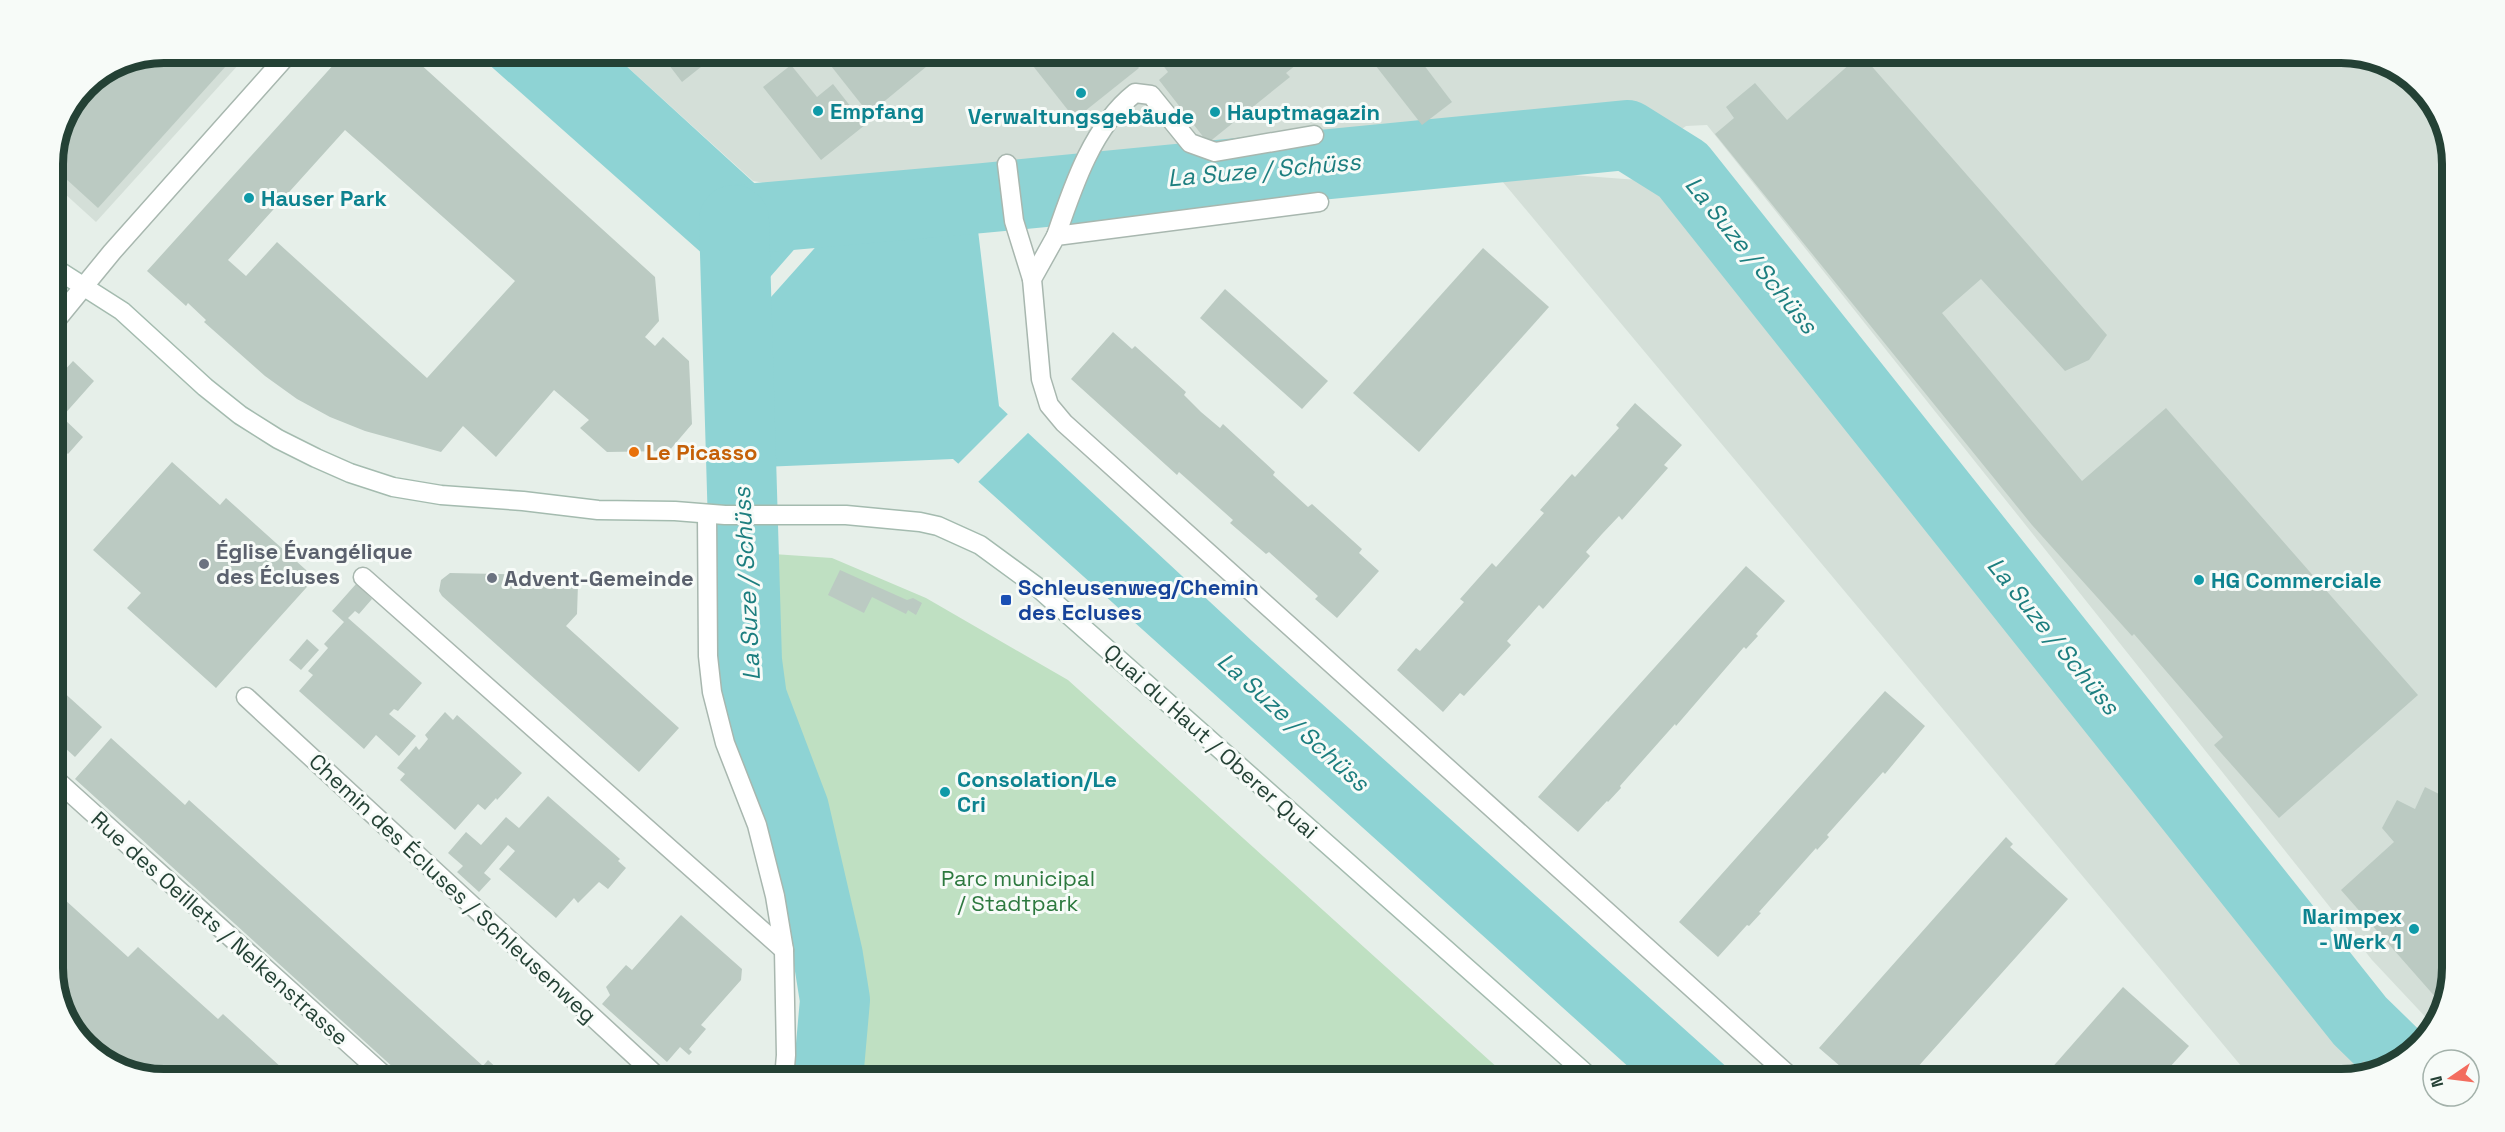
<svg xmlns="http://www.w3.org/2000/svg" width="2505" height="1132" font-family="'Space Grotesk',sans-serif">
  <rect width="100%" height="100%" fill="#e6efe9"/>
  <g fill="#d4dfd8">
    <polygon points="2341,52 2384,61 2434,102 2452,157 2452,968 2444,1011 2433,1025 2372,960 1707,125 1686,126 1662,143 1625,125 1082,169 980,171 795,188 753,181 612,53"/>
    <polygon points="164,53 249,53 96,222 53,183 53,157 85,85 121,61"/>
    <polygon points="1492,169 1665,182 2350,1035 2384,1066 2342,1079 2252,1079"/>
  </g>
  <polygon fill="#bfe0c2" points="759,553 832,558 926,598 1068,680 1510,1079 839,1079 849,999 780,715"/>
  <polygon fill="#8ed3d4" points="476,53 612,53 789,215 818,235 977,222 999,406 1252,641 1740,1079 1642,1079 953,459 761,467 757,302"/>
  <g fill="#e6efe9">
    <polygon points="806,223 820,232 821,241 763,306 754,306 741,293 757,292 806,236"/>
    <polygon points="1010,412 1030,431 976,484 956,466"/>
  </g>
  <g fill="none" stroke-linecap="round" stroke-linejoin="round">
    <g stroke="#8ed3d4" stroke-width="70">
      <polyline points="734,220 983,198 1627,135 1683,170 2360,1021 2401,1061"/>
      <polyline points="734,220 747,661 752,698 794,809 828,956 835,1000 828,1079"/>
    </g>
  </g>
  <g fill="#bbcac2" fill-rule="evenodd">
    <polygon points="211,52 226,66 98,208 53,167 53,157 85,85 121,61 164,52"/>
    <path d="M345,52H407L655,277L659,321L645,337L655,346L663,337L689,361L692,424L669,451L607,452L580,428L589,420L554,390L496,457L463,426L441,452L365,431L330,417L297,399L265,376L204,322L206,320L188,303L186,306L147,271ZM345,130L515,281L427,378L277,242L246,276L228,260Z"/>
    <polygon points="659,52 714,52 716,55 682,82"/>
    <polygon points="820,52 944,52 869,114"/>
    <polygon points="1022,52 1127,52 1139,68 1075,119"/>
    <polygon points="1153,52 1312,52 1286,73 1290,77 1208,143 1159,80 1168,72"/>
    <polygon points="1365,52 1414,52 1452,102 1422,125"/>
    <polygon points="1861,54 2107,335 2089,360 2065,371 1981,279 1942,313 2082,481 2166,408 2418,695 2279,818 2214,745 2223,737 2134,634 2132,636 2032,525 1715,134 1734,118 1726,107 1755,83 1787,120"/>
    <polygon points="791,65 817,97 833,84 865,125 821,160 763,87"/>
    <polygon points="1483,248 1549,307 1419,452 1353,393"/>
    <polygon points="1225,289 1328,381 1302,409 1200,318"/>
    <polygon points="1113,332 1132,349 1135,346 1186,392 1184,395 1201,412 1220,428 1223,424 1275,472 1273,475 1308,507 1312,504 1362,549 1359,553 1379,571 1337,618 1315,599 1318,596 1269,552 1266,554 1230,523 1233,520 1179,472 1177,475 1071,379"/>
    <polygon points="73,361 94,381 62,417 83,437 68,454 53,440 53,383"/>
    <polygon points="1635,403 1682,445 1664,465 1668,468 1622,520 1619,516 1602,534 1586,552 1590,556 1543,609 1539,605 1507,641 1511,645 1464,696 1460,693 1443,712 1397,670 1416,648 1420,651 1464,602 1460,599 1492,563 1496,567 1544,513 1540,510 1572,474 1575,477 1619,428 1616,425"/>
    <polygon points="172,462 220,505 226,498 315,578 216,688 127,608 141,593 93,550"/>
    <polygon points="53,489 66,500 53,515"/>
    <polygon points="1746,566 1785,601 1756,634 1758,636 1746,649 1744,647 1676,726 1675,724 1620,786 1621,788 1608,802 1607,801 1578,832 1538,797"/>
    <polygon points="840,570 907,600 913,598 922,603 916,615 908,610 906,614 872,597 864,613 828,595"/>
    <polygon points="450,573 548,575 552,581 573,581 578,584 577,614 566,626 679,728 639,772 442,596 439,591 441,580"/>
    <polygon points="356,584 372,599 359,614 355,611 348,618 422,683 398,711 394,709 389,714 416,736 399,756 376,735 364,749 299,691 313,675 308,671 328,648 324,644 344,622 332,611"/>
    <polygon points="307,639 319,650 301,670 289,660"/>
    <polygon points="60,689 102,727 75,757 53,737 53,697"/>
    <polygon points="1885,691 1925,726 1885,774 1883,772 1827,835 1829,837 1817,850 1816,848 1759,912 1761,913 1749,926 1747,925 1718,957 1679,922"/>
    <polygon points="445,712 453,720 457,715 522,773 497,800 496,798 485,810 478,804 455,830 400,780 405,774 397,768 416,746 419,750 424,744 428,739 425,735"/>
    <polygon points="111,738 185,805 189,800 483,1066 488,1060 502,1073 498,1078 499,1079 406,1079 75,779"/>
    <polygon points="2447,780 2452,784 2452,968 2445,1008 2341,890 2394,842 2382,828 2397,800 2415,809 2425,787 2441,795"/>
    <polygon points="548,796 620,859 618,861 626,868 608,889 599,882 578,903 574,898 556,918 499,869 515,851 508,845 484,873 491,879 479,892 457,872 463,866 448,853 466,832 481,845 506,817 519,828"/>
    <polygon points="2006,837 2013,844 2010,847 2068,899 1907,1079 1855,1079 1819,1048"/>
    <polygon points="53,889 128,957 138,947 218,1019 223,1014 294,1079 164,1079 121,1071 75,1036 70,1022 77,1014 62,1001 53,976"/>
    <polygon points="681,915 742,969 741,980 701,1025 706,1029 689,1049 692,1052 689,1055 680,1047 667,1062 602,1004 610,995 606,987 626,965 632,970"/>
    <polygon points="2123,987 2189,1046 2159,1079 2042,1079"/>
    <polygon points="2364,1061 2371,1070 2349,1077 2347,1075"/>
  </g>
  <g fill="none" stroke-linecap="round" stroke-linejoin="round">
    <defs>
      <g id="lane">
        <polyline points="1007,164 1014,221 1032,279"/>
        <path d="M1056,236C1073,186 1093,126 1135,93L1151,95L1190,143L1215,152L1314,135"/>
        <polyline points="363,577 784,950"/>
        <polyline points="246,697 660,1079"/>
      </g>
      <g id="street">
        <polyline points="1319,202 1056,236 1032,279 1041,379 1049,405 1064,423 1793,1079"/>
        <polyline points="53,324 112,252 290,52"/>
        <polyline points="707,514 708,656 712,692 725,743 757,825 775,896 784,950 786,1055 784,1079"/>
        <polyline points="53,777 388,1079"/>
      </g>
      <polyline id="secondary" points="53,267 122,311 205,387 240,415 278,439 316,458 350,473 393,487 441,495 523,501 598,510 675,511 725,515 846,515 920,522 938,526 980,545 1036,586 1592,1079"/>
    </defs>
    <use href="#lane" stroke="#a8b7af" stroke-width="21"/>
    <use href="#street" stroke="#a8b7af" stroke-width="21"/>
    <use href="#secondary" stroke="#a4bbaf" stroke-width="21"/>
    <use href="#lane" stroke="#fff" stroke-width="18"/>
    <use href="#street" stroke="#fff" stroke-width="18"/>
    <use href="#secondary" stroke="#fff" stroke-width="18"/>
  </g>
  <g fill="#0f9aa8" stroke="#f7fbf8" stroke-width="2">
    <circle cx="1081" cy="93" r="6"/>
    <circle cx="818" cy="111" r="6"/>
    <circle cx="1215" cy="112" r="6"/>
    <circle cx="249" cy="198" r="6"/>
    <circle cx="2199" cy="580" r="6"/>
    <circle cx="945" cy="792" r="6"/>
    <circle cx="2414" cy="929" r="6"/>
  </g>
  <circle fill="#e8710a" stroke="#f7fbf8" stroke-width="2" cx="634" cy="452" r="6"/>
  <g fill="#6b7280" stroke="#f7fbf8" stroke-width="2">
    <circle cx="204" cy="564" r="6"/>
    <circle cx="492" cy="578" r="6"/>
  </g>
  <rect fill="#1a4fb4" stroke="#f7fbf8" stroke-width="2" x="1000" y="594" width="12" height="12" rx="3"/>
  <g text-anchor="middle" stroke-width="6" stroke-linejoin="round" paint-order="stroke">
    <g font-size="22" font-weight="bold" fill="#0d838f" stroke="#f7fbf8" text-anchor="start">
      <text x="830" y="119">Empfang</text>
      <text x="1227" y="120">Hauptmagazin</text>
      <text x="1081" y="124" text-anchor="middle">Verwaltungsgebäude</text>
      <text x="261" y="206">Hauser Park</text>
      <text x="2211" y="588">HG Commerciale</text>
      <text x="957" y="787">Consolation/Le<tspan x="957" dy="25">Cri</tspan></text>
      <text x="2402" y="924" text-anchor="end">Narimpex<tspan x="2402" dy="25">- Werk 1</tspan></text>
    </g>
    <g font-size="22" font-weight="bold" fill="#c56008" stroke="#f7fbf8" text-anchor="start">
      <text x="646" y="460">Le Picasso</text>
    </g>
    <g font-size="22" font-weight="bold" fill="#5b616d" stroke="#f7fbf8" text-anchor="start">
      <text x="216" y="559">Église Évangélique<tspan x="216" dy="25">des Écluses</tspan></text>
      <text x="504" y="586">Advent-Gemeinde</text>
    </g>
    <g font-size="22" font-weight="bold" fill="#164399" stroke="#f7fbf8" text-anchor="start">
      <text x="1018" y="595">Schleusenweg/Chemin<tspan x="1018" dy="25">des Ecluses</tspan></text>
    </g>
    <g font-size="22" fill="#244135" stroke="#f7fbf8">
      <text transform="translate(1211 741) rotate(42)" y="8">Quai du Haut / Oberer Quai</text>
      <text transform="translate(453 888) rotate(43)" y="8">Chemin des Écluses / Schleusenweg</text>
      <text transform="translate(220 928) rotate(42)" y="8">Rue des Oeillets / Nelkenstrasse</text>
    </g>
    <g font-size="22" fill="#2d793f" stroke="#f7fbf8">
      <text x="1018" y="886">Parc municipal<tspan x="1018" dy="25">/ Stadtpark</tspan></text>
    </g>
    <g font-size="24" font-style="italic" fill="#1c7e7f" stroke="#f7fbf8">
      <text transform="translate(1264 170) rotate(-5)" y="8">La Suze / Schüss</text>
      <text transform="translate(1751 255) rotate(51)" y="8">La Suze / Schüss</text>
      <text transform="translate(747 584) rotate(-93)" y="8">La Suze / Schüss</text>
      <text transform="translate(2053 636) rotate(51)" y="8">La Suze / Schüss</text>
      <text transform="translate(1293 722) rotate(42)" y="8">La Suze / Schüss</text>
    </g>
  </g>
  <path d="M0 0H2505V1132H0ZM164 63H2341A101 101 0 0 1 2442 164V968A101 101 0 0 1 2341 1069H164A101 101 0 0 1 63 968V164A101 101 0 0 1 164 63Z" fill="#f7fbf8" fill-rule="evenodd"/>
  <path fill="none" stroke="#244135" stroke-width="8" d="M164 63H2341A101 101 0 0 1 2442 164V968A101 101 0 0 1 2341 1069H164A101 101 0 0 1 63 968V164A101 101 0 0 1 164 63Z"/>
  <g transform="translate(2451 1078) rotate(256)"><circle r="28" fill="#f7fbf8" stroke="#a3b1aa" stroke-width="1.5"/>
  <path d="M0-4.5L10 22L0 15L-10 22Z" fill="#f36d5f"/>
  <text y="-9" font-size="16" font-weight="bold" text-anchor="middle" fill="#244135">N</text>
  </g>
</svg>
